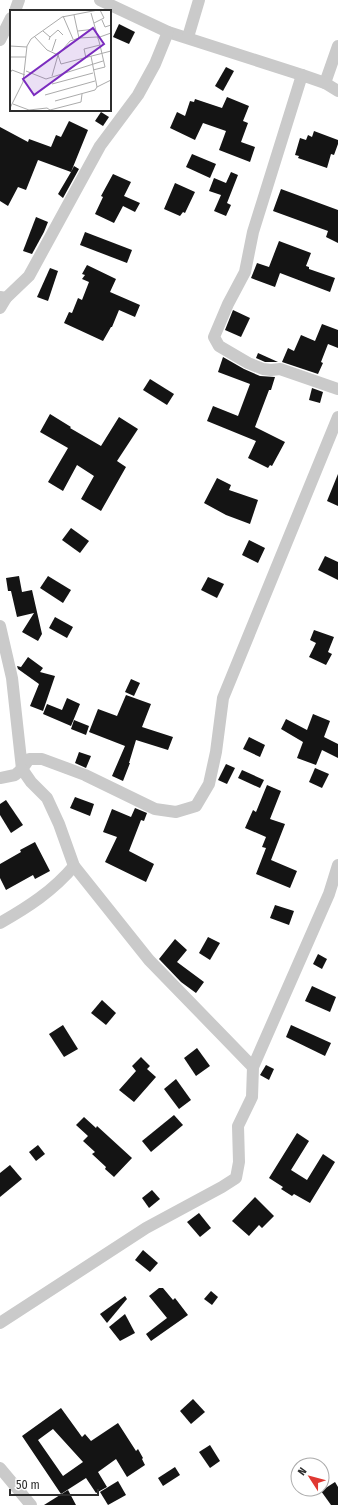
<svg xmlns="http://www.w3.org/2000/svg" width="338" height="1505" font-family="'Fira Sans Condensed',sans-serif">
  <rect width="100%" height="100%" fill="#fff"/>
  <g fill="#141414" fill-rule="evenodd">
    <polygon points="119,24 135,32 129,44 113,37"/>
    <polygon points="226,67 234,71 223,91 215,86"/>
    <polygon points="227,97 249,106 243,121 248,123 241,142 255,147 250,162 219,150 226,131 203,123 195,140 170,128 177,112 185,116 190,101 194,102 195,99 222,108"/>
    <polygon points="101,112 109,117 103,126 95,121"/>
    <polygon points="69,121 88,130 71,172 74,166 79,169 63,198 58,194 71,172 38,160 26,190 18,187 8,206 0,201 0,127 28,142 29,139 51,147 56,135 61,137"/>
    <polygon points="314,131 338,140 338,144 334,155 331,154 327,168 298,158 299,156 295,155 300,138 306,140 308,135 312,137"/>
    <polygon points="192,154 216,164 210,178 186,167"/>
    <polygon points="231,172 238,175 227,203 231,205 226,216 214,211 221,195 209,191 214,178 226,183"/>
    <polygon points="113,174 131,182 124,196 140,203 135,212 123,206 114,223 95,214 103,197 101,196"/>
    <polygon points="175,183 195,192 185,213 183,212 180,216 164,209"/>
    <polygon points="281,189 338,210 338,243 326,237 328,231 273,211"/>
    <polygon points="36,217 48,222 44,232 32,254 23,251"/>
    <polygon points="85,232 132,250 127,263 80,245"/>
    <polygon points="279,241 311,253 306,266 309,267 309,269 335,278 330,292 280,273 275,287 251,278 257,263 269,267"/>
    <polygon points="87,265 116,279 110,292 140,305 135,317 119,310 112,327 111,327 103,341 64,323 69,312 72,313 78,298 82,300 89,282 82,279 85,275 82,274"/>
    <polygon points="50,268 58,271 48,301 37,297"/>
    <polygon points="233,310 250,318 241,337 225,330"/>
    <polygon points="322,324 338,330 338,348 328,344 321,362 323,363 318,374 282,362 288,348 294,351 301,335 315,341"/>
    <polygon points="258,353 278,362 265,362 256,358"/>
    <polygon points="223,357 244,369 260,376 275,377 271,390 269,390 255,427 285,442 272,466 270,465 268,468 248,458 256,441 207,421 213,406 238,416 250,384 218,372"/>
    <polygon points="150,379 174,394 167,405 143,390"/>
    <polygon points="312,388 323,392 320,403 309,400"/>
    <polygon points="50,414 71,427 70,428 101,446 119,417 138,429 117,461 126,467 101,511 81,499 94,476 77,465 63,491 48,482 68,448 40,432"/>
    <polygon points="338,474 338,506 327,501"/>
    <polygon points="217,478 231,485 229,490 258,500 250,524 226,515 204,503"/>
    <polygon points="71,528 89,541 80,553 62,540"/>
    <polygon points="249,540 265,548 258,563 242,555"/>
    <polygon points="325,556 338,562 338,580 318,570"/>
    <polygon points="19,576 22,592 32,590 42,634 38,641 22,632 34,613 17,617 11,591 8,591 6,578"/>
    <polygon points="48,576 71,590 63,603 40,588"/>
    <polygon points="208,577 224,584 217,598 201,590"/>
    <polygon points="55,617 73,627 67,638 49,628"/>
    <polygon points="314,630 334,637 328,652 332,654 326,665 309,657 316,643 310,640"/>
    <polygon points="28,657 43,668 40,672 55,676 43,711 30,706 39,684 18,669 17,666 21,667"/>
    <polygon points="131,679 140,683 134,696 125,692"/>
    <polygon points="126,695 151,704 142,727 173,737 168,750 136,740 129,763 130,763 123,781 112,776 125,746 89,732 98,709 117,716"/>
    <polygon points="67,698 80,704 71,726 43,714 47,704 62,710"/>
    <polygon points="313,714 330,721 324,737 338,744 338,758 322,750 316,765 297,758 303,742 281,729 286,719 307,730"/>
    <polygon points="74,720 89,726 86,735 71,729"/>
    <polygon points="249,737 265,745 260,757 243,749"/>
    <polygon points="79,752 91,756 86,768 75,763"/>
    <polygon points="226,764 235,768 227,784 218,780"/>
    <polygon points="315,768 329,774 322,788 309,782"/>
    <polygon points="242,770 264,780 260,788 238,778"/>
    <polygon points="267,785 281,791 270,819 285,824 271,860 297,871 290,888 256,874 266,848 262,847 266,837 245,828 253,810 256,812"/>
    <polygon points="75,797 94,804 90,816 70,808"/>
    <polygon points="6,800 23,825 11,833 0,815 0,804"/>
    <polygon points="135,808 147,813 144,821 141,820 129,851 154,864 146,882 105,862 117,837 103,832 112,809 131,817"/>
    <polygon points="35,842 50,871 35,879 33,875 6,890 0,878 0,864 21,852 20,850"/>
    <polygon points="275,905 294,911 289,925 270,918"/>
    <polygon points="208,937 220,943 210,960 199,953"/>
    <polygon points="175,939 187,950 177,962 204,982 196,993 181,982 159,959"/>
    <polygon points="318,954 327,959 322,969 313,964"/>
    <polygon points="312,986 336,997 330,1012 305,1001"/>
    <polygon points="102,1000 116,1013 106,1025 91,1013"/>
    <polygon points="63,1025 78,1049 64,1057 49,1034"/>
    <polygon points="291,1025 331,1043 325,1056 286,1037"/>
    <polygon points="197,1048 210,1066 196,1076 184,1058"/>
    <polygon points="141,1057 150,1066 147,1069 156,1077 134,1102 119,1090 136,1071 132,1066"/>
    <polygon points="266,1065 274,1069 269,1080 260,1075"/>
    <polygon points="176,1079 191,1100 179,1109 164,1089"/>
    <polygon points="174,1115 183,1125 151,1152 142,1141"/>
    <polygon points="84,1117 96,1128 97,1126 132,1158 114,1177 105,1169 106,1167 92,1154 95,1152 83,1141 88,1136 76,1125"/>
    <polygon points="297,1133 309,1141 291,1170 307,1180 323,1154 335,1162 310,1203 294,1194 292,1196 281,1189 283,1187 269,1178"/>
    <polygon points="38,1145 45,1154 36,1161 29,1152"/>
    <polygon points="10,1165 22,1179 0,1197 0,1173"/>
    <polygon points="152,1190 160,1199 149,1208 142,1198"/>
    <polygon points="255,1197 274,1216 262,1228 259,1225 249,1236 232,1221"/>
    <polygon points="199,1213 211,1228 200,1237 187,1222"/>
    <polygon points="143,1250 158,1263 150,1272 135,1260"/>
    <polygon points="159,1288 163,1288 173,1300 175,1298 188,1315 151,1341 146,1334 167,1318 149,1296"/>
    <polygon points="211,1291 218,1297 212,1305 204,1299"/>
    <polygon points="125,1296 127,1299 107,1323 100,1314"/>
    <polygon points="125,1314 135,1333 120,1341 109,1327"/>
    <polygon points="193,1399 205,1412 191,1424 180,1411"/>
    <path d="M61,1408L82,1437L85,1434L91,1441L118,1423L136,1451L138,1449L143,1458L142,1459L145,1465L127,1477L116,1459L98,1472L107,1487L96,1493L86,1478L61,1494L22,1436ZM53,1429L83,1462L63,1476L38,1440Z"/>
    <polygon points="210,1445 220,1461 210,1468 199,1452"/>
    <polygon points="175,1467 180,1475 163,1486 158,1478"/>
    <polygon points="118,1481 126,1495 108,1505 100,1492"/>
    <polygon points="335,1482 338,1487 338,1505 331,1505 321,1491"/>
    <polygon points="68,1490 76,1505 44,1505"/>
  </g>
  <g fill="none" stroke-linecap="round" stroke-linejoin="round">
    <g stroke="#cacaca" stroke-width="12">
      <polyline points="100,0 168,32 302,75"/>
      <polyline points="15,11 19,0"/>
      <polyline points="188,37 199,0"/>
      <polyline points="0,40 11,18"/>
      <polyline points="325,83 338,46"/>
      <polyline points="338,91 325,83 302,75 253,232 245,272 228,304 214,337 219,346 248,363 263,369 271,370 280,369 338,389"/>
      <polyline points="0,297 6,298 0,308"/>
      <polyline points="6,298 29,276 100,146 138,95 155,64 168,32"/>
      <polyline points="0,626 12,678 22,769 29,759 42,759 85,775 155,809 176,812 196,806 209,784 216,752 223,698 338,417"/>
      <polyline points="0,778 15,775 22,769 31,782 47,798 59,824 74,866 149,960 253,1067"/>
      <path d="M0,923C28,907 53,891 74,866"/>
      <polyline points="0,1323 146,1228 222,1187 236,1178 239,1162 238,1126 252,1097 253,1067 329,894 338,865"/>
      <polyline points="0,1468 31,1505"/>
    </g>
  </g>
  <g transform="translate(10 10)">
    <rect width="101" height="101" fill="#fff"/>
    <path fill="none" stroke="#ababab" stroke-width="1" d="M81,3L90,35M64,5L69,28L60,31L48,45L51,54L101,41M53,6L63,29M92,10L95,17L101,15M84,13L94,8L90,0M33,21L40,27L39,30M68,21L85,19M24,26L37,40L48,45L42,66M40,27L48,20L53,25M69,28L87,27M87,28L101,23M0,36L17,37M42,41L46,29M81,46L87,77M0,47H16M76,48L74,39L90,35L95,57L83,60M16,61L36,69L93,51M0,63L2,60L15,65M42,74L83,63M35,85L85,71M45,91L85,80L87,77L101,70M3,94L19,100L37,98L40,100L71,92L72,84M0,98L13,72L17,36L21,29L52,7L88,0"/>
    <path fill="#7b2cbf" fill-opacity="0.15" stroke="#7b2cbf" stroke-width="2" d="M83,18L94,34L24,85L13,69Z"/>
    <rect width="101" height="101" fill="none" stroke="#2d2d2d" stroke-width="2"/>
  </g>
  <g transform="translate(310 1477) rotate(306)"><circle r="19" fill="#ffffff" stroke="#ababab"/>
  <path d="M0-3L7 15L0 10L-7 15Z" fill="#e03832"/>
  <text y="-6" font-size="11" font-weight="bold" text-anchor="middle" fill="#2d2d2d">N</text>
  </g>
  <path d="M10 1489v6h88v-6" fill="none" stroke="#2d2d2d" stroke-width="2"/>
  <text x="16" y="1489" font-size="12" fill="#2d2d2d" stroke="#ffffff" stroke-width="3" paint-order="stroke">50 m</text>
</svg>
